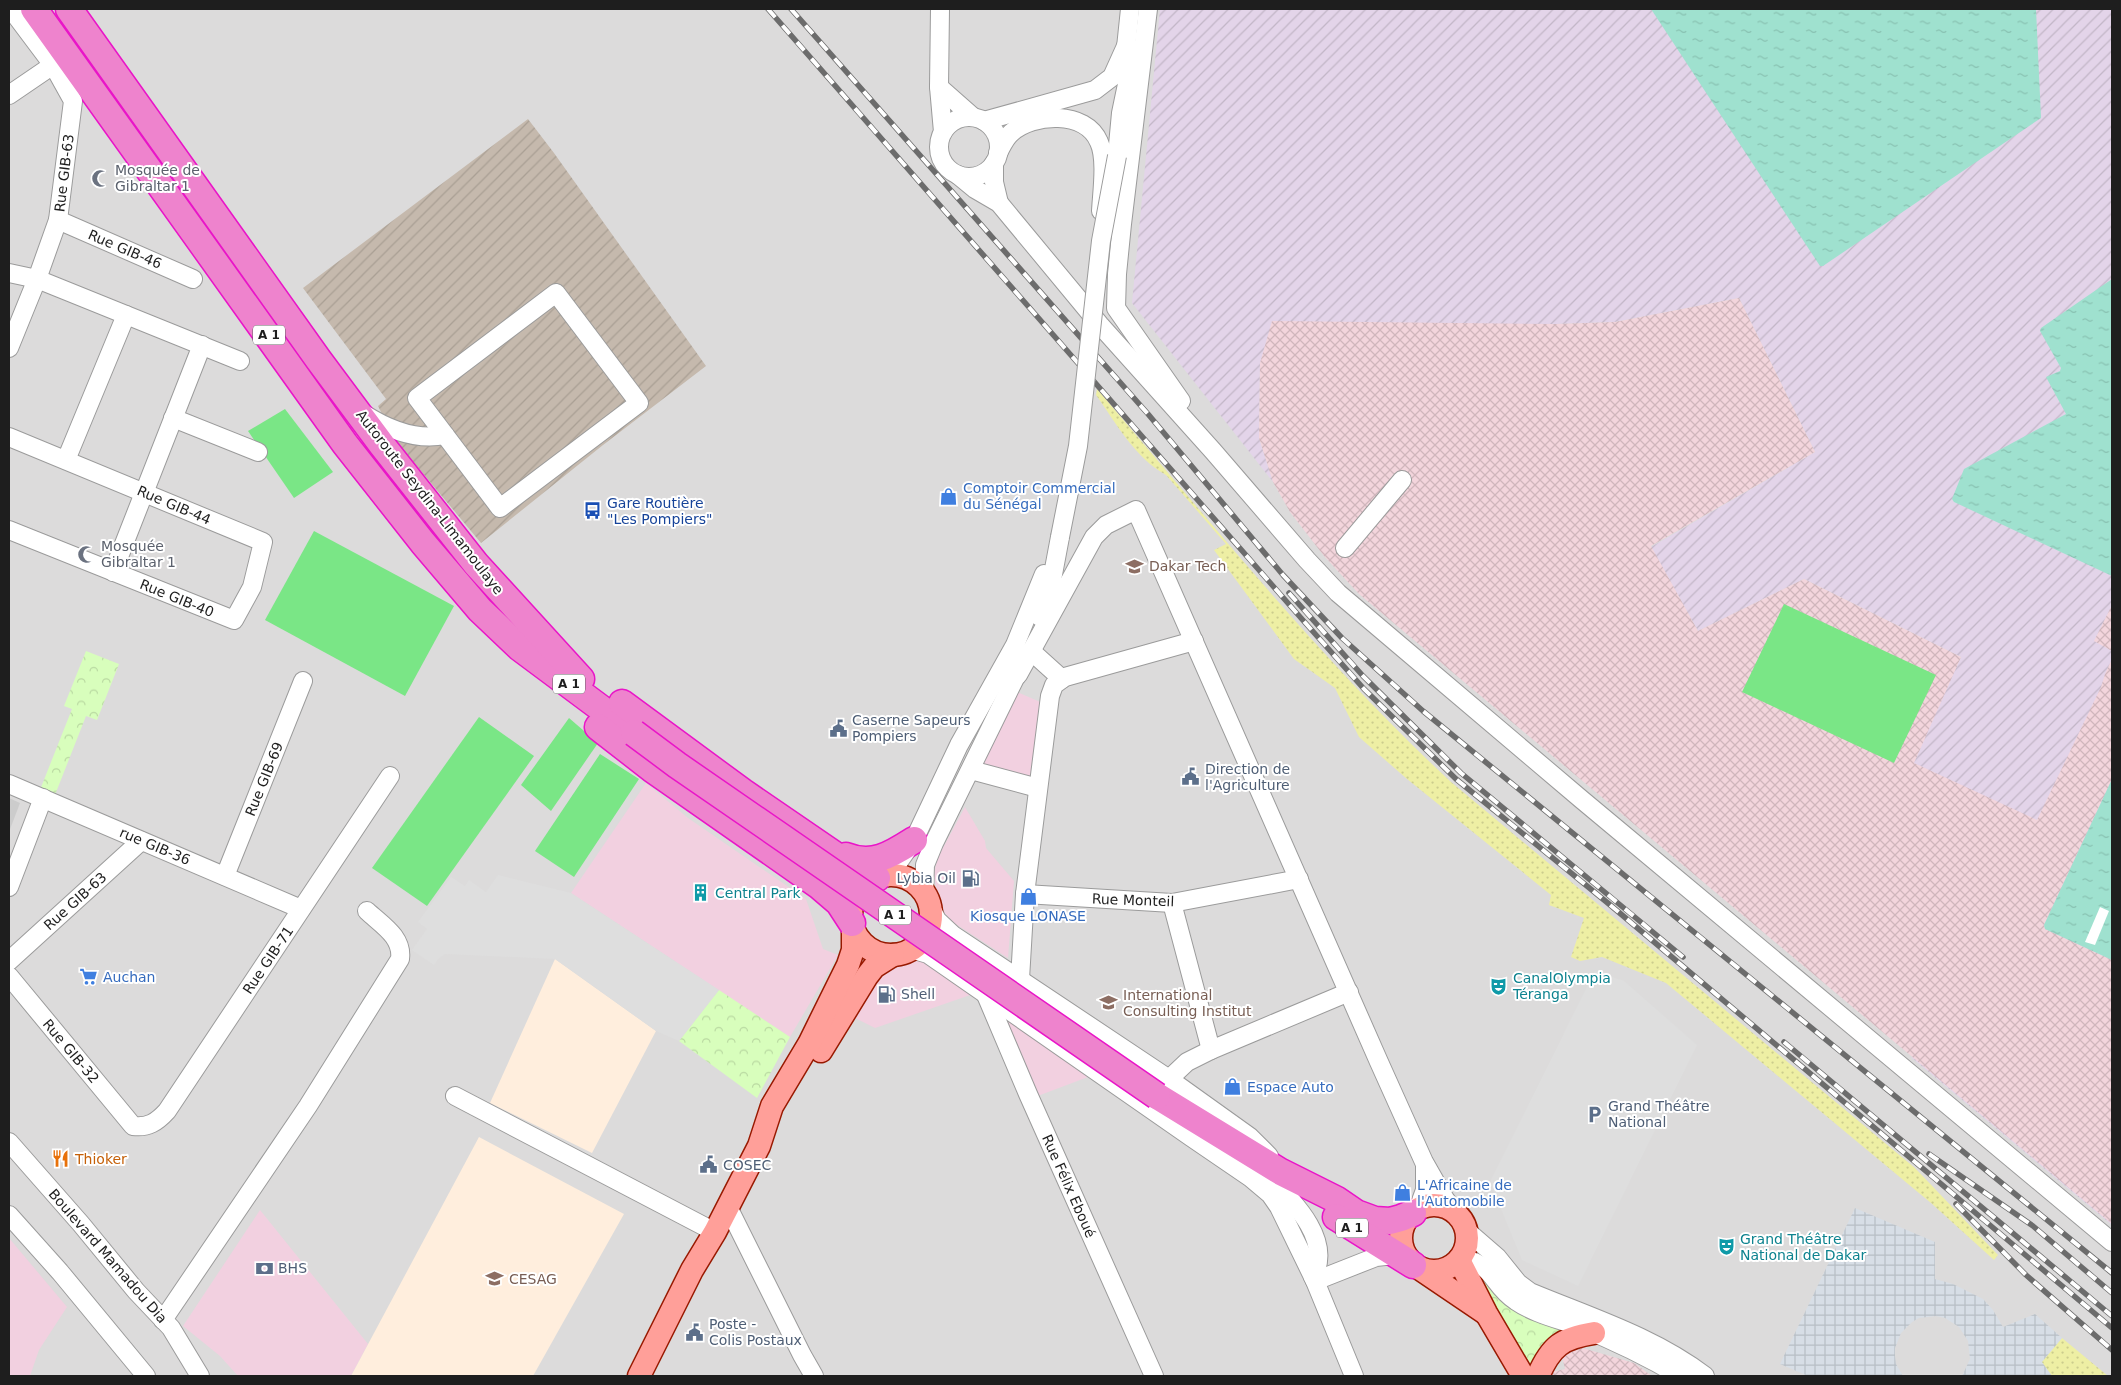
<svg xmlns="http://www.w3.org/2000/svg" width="2121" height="1385" font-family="'DejaVu Sans',sans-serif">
  <defs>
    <pattern id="industrial-furrows" width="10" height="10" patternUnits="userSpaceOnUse" patternTransform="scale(1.25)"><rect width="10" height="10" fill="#e3d4e9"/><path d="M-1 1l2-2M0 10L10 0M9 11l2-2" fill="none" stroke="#c2b6c7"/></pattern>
    <pattern id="military-cross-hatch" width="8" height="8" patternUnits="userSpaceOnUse" patternTransform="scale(1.25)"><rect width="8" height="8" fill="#f3d5dc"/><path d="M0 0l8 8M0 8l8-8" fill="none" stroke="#d0b6bc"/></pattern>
    <pattern id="construction-furrows" width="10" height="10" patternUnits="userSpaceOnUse" patternTransform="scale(1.25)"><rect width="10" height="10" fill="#c5b9ad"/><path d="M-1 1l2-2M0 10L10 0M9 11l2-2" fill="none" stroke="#a99f94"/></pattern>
    <pattern id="grass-dots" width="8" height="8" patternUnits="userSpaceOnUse" patternTransform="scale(1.25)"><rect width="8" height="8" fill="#eeefa4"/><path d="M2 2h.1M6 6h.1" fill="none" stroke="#cccc8d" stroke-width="1.8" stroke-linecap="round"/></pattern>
    <pattern id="park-crowns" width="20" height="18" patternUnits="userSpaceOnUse" patternTransform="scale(1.25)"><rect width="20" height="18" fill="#d8febc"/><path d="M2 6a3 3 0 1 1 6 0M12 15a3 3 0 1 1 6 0" fill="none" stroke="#b9d9a1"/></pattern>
    <pattern id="plaza-grid" width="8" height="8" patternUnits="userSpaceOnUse" patternTransform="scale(1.25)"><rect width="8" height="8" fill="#d7dee6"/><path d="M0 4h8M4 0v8" fill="none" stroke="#b8bec5"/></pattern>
    <pattern id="water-ripples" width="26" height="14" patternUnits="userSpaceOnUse" patternTransform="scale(1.25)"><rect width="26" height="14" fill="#9fe1cf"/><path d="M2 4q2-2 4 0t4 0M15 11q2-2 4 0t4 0" fill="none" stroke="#88c1b1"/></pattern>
  </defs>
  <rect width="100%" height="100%" fill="#f0e5e3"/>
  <rect fill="#dcdbdb" x="9" y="9" width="2103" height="1367"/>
  <g fill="#f2d0e0">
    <polygon points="1017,692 1045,704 1030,794 974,778"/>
    <polygon points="646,783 688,818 806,899 823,949 838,955 790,1037 571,893"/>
    <polygon points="965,807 985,841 986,848 1014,881 1008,958 954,923 945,914 938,900 934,875 937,859"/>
    <polygon points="909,957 918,957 976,993 875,1028 847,1014 894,961"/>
    <polygon points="996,1006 1096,1074 1035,1097"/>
    <polygon points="260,1210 368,1344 351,1376 238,1376 220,1356 183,1326"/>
    <polygon points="9,1238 67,1307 39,1350 30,1376 9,1376"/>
  </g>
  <polygon fill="url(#industrial-furrows)" points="1160,9 2112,9 2112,1225 1912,1058 1899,787 1961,657 1804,579 1698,631 1651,547 1815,452 1739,298 1615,322 1556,324 1260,363 1259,438 1273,482 1132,303"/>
  <g fill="#fed">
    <polygon points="555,959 656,1031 592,1153 490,1103"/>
    <polygon points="479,1137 624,1214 533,1376 351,1376"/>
  </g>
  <polygon fill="#ccc" points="9,798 20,803 9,832"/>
  <g fill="url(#military-cross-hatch)">
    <polygon points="1739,298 1815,452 1651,546 1698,631 1804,579 1961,657 1914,763 2037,820 2101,687 2105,674 2112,659 2112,779 2044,925 2045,929 2112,960 2112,1224 1359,594 1324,556 1290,512 1273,482 1259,438 1260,363 1272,321 1556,324 1615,322"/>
    <polygon points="2112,605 2112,651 2094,641"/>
    <polygon points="1579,1347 1634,1363 1652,1376 1552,1376 1552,1372 1565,1369 1562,1356"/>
  </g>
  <polygon fill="url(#construction-furrows)" points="528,119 554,153 706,366 603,445 481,543 395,440 378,406 386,399 303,288"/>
  <g fill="url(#grass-dots)">
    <path d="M1097,389C1212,523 1322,662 1451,782L1915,1168L1998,1255L1994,1260L1931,1203L1666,983L1602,957L1580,961L1571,957L1584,918L1549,905L1551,895L1407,779L1359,737L1335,688L1294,659L1214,550L1226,544L1166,475C1135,458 1116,423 1096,395Z"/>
    <polygon points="2062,1338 2108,1376 2052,1376 2041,1362"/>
  </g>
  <g fill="url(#park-crowns)">
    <polygon points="86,651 119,664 97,720 86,716 53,800 38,795 72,709 64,706"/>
    <polygon points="719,990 790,1037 757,1098 679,1041"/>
    <polygon points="1470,1271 1478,1272 1506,1304 1519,1313 1567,1333 1534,1369"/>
  </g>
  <g fill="#7ae686">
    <polygon points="285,409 333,472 294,498 248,431"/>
    <polygon points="314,531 454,606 405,696 265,620"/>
    <polygon points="1784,604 1936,675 1894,763 1742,692"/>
    <polygon points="479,717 534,756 427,906 372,868"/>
    <polygon points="569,718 598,743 551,811 521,785"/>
    <polygon points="600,754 639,779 574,877 535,851"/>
  </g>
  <g fill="#dedede">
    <polygon points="498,875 571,893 719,990 679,1041 656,1031 555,959 445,954 439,958 434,965 412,950 427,929 418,922 451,877 465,886 469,880 486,892"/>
    <polygon points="1595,971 1624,981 1697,1045 1578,1286 1522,1260 1490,1182"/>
  </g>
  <polygon fill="url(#plaza-grid)" points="1855,1208 1935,1242 1935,1279 1953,1284 1983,1299 1993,1310 2003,1327 2035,1314 2062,1338 2042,1362 2052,1376 1962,1376 1970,1359 1968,1341 1959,1327 1945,1318 1936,1316 1919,1318 1912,1322 1901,1333 1895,1348 1895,1356 1896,1364 1903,1376 1808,1376 1780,1364"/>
  <g fill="url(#water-ripples)">
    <polygon points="1651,9 2036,9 2041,118 1823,266 1820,266"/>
    <polygon points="2112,279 2112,576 1954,502 1952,499 1964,469 2066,414 2046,377 2060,371 2061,368 2040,331 2041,328"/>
    <polygon points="2112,779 2112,960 2045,929 2044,925"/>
  </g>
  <polygon fill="#fff" points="2100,907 2109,911 2095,945 2085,942"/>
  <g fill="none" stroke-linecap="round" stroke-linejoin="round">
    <defs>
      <g id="minor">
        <polyline points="940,9 939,87 943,132"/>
        <polyline points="1148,9 1122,224 1117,274 1116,308 1181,401"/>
        <polyline points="1125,57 1130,9"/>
        <polyline points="939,87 973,117"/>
        <polyline points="9,95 53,65"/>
        <circle cx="969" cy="147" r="30"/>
        <polyline points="984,121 1095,90 1112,77 1126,46"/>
        <path d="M998,153C1002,146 1005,138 1011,133C1033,113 1086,110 1099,142C1107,159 1102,192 1101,211"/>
        <polyline points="1117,156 1121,113 1132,60"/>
        <polyline points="994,163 994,182 999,203"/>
        <polyline points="958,175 975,189 999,203 1100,325 1213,451 1307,560 1338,593 1581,799 2112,1242"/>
        <polyline points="58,220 193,279"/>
        <polyline points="9,273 37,279 240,361"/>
        <polygon points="556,293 639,403 500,508 417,398"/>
        <polyline points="9,348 37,279 58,220 73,101 53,65 11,9"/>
        <path d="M364,414C389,430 416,441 445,435"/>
        <polyline points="173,418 258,452"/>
        <polyline points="9,437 263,542 252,587 234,620 9,530"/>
        <polyline points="66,460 126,315"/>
        <polyline points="1345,548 1402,480"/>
        <polyline points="113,572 202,345"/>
        <polyline points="1040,617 1051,585 1060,537"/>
        <polyline points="1031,651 1062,679"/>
        <polyline points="1018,675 1094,537 1106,525 1136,510 1379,1062 1424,1162 1445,1199 1457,1214"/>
        <polyline points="971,770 1038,788"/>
        <polyline points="9,784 301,909"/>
        <polyline points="225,876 303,681"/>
        <polyline points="883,876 895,867 914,840 959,745 1015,645 1044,574"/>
        <polyline points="9,887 43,798"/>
        <polyline points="924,894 925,865 934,843 1022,664"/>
        <polyline points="1025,894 1172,903 1299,879"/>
        <polyline points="927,899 937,920 953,935 1169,1079 1250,1137 1269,1156"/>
        <polyline points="1172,903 1211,1050"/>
        <polyline points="911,949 928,954 1191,1137 1251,1178 1270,1194 1279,1207 1315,1281 1354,1376"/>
        <polyline points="9,961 141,841"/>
        <path d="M9,976L133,1126C148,1128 157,1122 167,1111L390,776"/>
        <polyline points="1020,979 1025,894 1050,696 1054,685 1065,677 1194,641"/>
        <polyline points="986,995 1028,1094 1154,1376"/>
        <polyline points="1169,1079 1187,1062 1211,1050 1349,992"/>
        <polyline points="455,1096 715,1232"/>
        <polyline points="9,1142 81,1224 136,1291 171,1328 200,1376"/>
        <path d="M1263,1171C1289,1198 1334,1237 1313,1277"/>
        <polyline points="728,1207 802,1355 814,1376"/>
        <polyline points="1418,1209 1425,1190 1425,1165"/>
        <polyline points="9,1215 60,1272 146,1376"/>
        <path d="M1467,1231L1497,1257L1518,1283L1530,1292C1590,1317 1654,1337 1705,1376"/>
        <path d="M1461,1258C1496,1265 1491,1285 1516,1301C1535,1314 1559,1319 1580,1327C1615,1341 1648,1357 1680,1376"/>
        <polyline points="1315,1281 1376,1257 1394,1255"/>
        <path d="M163,1320L308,1106L400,959C403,937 382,925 367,911"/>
      </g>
      <g id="major">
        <circle cx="891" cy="915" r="40"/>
        <polyline points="821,1051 867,976 874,967 893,955"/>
        <circle cx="1434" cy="1238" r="33"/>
        <polyline points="1459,1260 1486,1313 1523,1376"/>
        <polyline points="1420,1269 1485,1313"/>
        <polyline points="639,1376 692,1270 715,1232 759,1146 772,1106 809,1044 848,965 853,950 853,929"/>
        <path d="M1538,1376C1551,1346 1562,1338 1594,1333"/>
      </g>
      <g id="highway">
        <polyline points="34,9 345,444 423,543 480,610 520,648 634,733"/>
        <polyline points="69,9 318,359 382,445 476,564 581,679"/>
        <polyline points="622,703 743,792 851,866 877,878"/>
        <polyline points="598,727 652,769 818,885 839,903 852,923"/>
        <path d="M846,856C873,867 892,854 914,840"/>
        <polyline points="1157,1096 1281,1172 1337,1200 1356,1213 1375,1220 1390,1221 1401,1218 1413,1213"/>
        <polyline points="1336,1217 1413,1265"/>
      </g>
    </defs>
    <use href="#minor" stroke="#9b9b9b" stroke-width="20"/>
    <use href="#major" stroke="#981900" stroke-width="25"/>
    <use href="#highway" stroke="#e915c8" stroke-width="29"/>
    <use href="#minor" stroke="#fff" stroke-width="18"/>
    <use href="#major" stroke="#ff9f99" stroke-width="22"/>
    <use href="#highway" stroke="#ee83cd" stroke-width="26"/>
    <defs>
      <g id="rail">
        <polyline points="768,9 1301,618 1364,689 1456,779 1609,904 2112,1328"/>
        <polyline points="791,9 1148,414 1283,575 1342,638 1423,711 2112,1273"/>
        <polyline points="1289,593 1363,676 1461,773 1683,957"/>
        <polyline points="1784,1042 2112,1316"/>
        <polyline points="1929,1154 2033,1226 2112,1293"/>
        <polyline points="1956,1204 2026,1275 2112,1350"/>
      </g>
    </defs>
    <use href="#rail" stroke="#6c6c6c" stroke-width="5.5"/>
    <use href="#rail" stroke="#fff" stroke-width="4" stroke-dasharray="11" stroke-linecap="butt"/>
    <defs>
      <polyline id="minor-bridge" points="1060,537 1078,446 1101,241 1117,156"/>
      <polyline id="highway-bridge" points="634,733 677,765 1157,1096"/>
    </defs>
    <use href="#minor-bridge" stroke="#9b9b9b" stroke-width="20" stroke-linecap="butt"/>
    <use href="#highway-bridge" stroke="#e915c8" stroke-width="29" stroke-linecap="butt"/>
    <use href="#minor-bridge" stroke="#fff" stroke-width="18"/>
    <use href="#highway-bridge" stroke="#ee83cd" stroke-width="26"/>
  </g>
  <defs>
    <symbol id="mosque-bare" viewBox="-9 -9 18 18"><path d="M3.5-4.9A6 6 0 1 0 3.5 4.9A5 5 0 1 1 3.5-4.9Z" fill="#6b7280" stroke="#fff" stroke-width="2.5" paint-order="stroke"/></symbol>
    <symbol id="shop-bare" viewBox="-9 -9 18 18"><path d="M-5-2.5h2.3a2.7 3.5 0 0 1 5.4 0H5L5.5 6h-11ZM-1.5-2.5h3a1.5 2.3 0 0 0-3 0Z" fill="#3f7fe0" stroke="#fff" stroke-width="2.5" paint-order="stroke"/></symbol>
    <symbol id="bus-bare" viewBox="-9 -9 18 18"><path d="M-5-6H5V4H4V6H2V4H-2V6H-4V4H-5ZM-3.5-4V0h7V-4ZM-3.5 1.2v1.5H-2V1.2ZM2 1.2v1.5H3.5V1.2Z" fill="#1a4fb4" stroke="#fff" stroke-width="2.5" paint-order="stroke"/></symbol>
    <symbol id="university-bare" viewBox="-9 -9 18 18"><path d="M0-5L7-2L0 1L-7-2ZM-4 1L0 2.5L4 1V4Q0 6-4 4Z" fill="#8d6e63" stroke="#fff" stroke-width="2.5" paint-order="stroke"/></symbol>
    <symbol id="civic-bare" viewBox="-9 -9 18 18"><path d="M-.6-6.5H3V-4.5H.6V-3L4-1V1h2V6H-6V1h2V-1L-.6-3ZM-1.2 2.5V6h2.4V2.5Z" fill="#5c6f8a" stroke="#fff" stroke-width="2.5" paint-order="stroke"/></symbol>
    <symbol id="fuel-bare" viewBox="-9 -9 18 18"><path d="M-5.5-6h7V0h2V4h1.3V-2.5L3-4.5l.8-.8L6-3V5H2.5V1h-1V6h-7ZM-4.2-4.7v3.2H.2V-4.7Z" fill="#5c6f8a" stroke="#fff" stroke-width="2.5" paint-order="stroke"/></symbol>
    <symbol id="building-bare" viewBox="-9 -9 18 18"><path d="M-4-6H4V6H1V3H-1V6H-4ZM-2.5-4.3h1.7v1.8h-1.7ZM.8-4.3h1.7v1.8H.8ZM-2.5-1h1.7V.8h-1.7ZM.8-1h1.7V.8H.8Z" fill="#0f9aa8" stroke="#fff" stroke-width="2.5" paint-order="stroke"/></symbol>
    <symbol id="supermarket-bare" viewBox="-9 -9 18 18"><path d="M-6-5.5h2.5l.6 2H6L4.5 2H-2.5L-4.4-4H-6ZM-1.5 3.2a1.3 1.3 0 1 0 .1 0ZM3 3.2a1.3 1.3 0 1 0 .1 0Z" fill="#3f7fe0" stroke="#fff" stroke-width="2.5" paint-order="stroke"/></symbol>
    <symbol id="theatre-bare" viewBox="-9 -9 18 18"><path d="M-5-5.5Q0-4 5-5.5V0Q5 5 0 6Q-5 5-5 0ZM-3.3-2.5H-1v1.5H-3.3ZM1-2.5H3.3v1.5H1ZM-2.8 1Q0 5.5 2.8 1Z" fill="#0f9aa8" stroke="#fff" stroke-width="2.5" paint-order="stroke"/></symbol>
    <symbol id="parking-bare" viewBox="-9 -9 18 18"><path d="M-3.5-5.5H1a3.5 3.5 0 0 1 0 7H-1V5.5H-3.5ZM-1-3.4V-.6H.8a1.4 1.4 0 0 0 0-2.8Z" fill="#5c6f8a" stroke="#fff" stroke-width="2.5" paint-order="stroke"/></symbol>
    <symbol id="restaurant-bare" viewBox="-9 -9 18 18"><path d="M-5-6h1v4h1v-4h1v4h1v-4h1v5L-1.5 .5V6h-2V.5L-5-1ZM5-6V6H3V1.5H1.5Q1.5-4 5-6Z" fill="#e8710a" stroke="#fff" stroke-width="2.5" paint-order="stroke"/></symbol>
    <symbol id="bank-bare" viewBox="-9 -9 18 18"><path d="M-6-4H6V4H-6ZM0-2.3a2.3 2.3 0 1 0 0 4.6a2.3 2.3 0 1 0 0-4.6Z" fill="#5c6f8a" stroke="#fff" stroke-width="2.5" paint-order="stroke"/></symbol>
    <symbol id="school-bare" viewBox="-9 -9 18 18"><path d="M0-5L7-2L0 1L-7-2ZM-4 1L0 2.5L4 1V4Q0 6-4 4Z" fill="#8d6e63" stroke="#fff" stroke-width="2.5" paint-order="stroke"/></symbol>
  </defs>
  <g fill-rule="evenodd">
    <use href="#mosque-bare" x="88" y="166" width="25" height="25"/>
    <use href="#shop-bare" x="936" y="484" width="25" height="25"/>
    <use href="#bus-bare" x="580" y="498" width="25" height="25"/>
    <use href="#mosque-bare" x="74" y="542" width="25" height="25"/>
    <use href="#university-bare" x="1122" y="554" width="25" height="25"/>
    <use href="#civic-bare" x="826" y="716" width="25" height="25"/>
    <use href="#civic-bare" x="1178" y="764" width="25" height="25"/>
    <use href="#fuel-bare" x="958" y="866" width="25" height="25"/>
    <use href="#building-bare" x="688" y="880" width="25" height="25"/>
    <use href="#shop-bare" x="1016" y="884" width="25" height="25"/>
    <use href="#supermarket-bare" x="76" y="964" width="25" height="25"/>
    <use href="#theatre-bare" x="1486" y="974" width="25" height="25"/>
    <use href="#fuel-bare" x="874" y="982" width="25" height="25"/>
    <use href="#university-bare" x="1096" y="990" width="25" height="25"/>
    <use href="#shop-bare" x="1220" y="1074" width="25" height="25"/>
    <use href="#parking-bare" x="1582" y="1102" width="25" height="25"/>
    <use href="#restaurant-bare" x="48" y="1146" width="25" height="25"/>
    <use href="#civic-bare" x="696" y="1152" width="25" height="25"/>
    <use href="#shop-bare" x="1390" y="1180" width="25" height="25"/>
    <use href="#theatre-bare" x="1714" y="1234" width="25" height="25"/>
    <use href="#bank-bare" x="252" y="1256" width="25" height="25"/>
    <use href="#school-bare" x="482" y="1266" width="25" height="25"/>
    <use href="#civic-bare" x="682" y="1320" width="25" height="25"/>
  </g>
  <g text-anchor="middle" stroke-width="4" stroke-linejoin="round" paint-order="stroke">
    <g fill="#fff" stroke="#626262" stroke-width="1">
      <rect x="253" y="325.5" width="32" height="19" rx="4"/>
      <rect x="553" y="674.5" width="32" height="19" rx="4"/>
      <rect x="879" y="905.5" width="32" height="19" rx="4"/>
      <rect x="1336" y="1218.5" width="32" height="19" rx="4"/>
    </g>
    <g font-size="12" font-weight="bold" fill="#1e1e1e">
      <text x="269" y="339">A 1</text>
      <text x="569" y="688">A 1</text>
      <text x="895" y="919">A 1</text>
      <text x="1352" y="1232">A 1</text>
    </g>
    <g font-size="14" fill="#5b616d" stroke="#fff" text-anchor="start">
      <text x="115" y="175">Mosquée de<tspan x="115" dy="16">Gibraltar 1</tspan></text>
      <text x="101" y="551">Mosquée<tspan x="101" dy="16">Gibraltar 1</tspan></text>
    </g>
    <g font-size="14" fill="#1e1e1e" stroke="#fff">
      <text transform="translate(64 173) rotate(-83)" y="5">Rue GIB-63</text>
      <text transform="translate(125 249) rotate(23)" y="5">Rue GIB-46</text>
      <text transform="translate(430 502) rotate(52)" y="5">Autoroute Seydina-Limamoulaye</text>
      <text transform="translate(174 505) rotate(23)" y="5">Rue GIB-44</text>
      <text transform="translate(177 598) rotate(22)" y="5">Rue GIB-40</text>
      <text transform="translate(264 779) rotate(-68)" y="5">Rue GIB-69</text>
      <text transform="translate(155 846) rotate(23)" y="5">rue GIB-36</text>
      <text transform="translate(1133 900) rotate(2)" y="5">Rue Monteil</text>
      <text transform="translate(75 901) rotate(-42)" y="5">Rue GIB-63</text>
      <text transform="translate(268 960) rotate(-56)" y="5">Rue GIB-71</text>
      <text transform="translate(71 1051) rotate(50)" y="5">Rue GIB-32</text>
      <text transform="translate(1069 1186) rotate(66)" y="5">Rue Félix Eboué</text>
      <text transform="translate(108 1256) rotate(49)" y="5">Boulevard Mamadou Dia</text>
    </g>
    <g font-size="14" fill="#366cbe" stroke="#fff" text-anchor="start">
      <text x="963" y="493">Comptoir Commercial<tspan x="963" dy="16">du Sénégal</tspan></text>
      <text x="1028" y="921" text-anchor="middle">Kiosque LONASE</text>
      <text x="103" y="982">Auchan</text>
      <text x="1247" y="1092">Espace Auto</text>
      <text x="1417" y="1190">L'Africaine de<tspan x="1417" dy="16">l'Automobile</tspan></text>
    </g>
    <g font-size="14" fill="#164399" stroke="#fff" text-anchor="start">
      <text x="607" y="508">Gare Routière<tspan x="607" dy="16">"Les Pompiers"</tspan></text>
    </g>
    <g font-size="14" fill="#785e54" stroke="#fff" text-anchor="start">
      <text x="1149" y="571">Dakar Tech</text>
      <text x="1123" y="1000">International<tspan x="1123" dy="16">Consulting Institut</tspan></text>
      <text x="509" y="1284">CESAG</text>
    </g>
    <g font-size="14" fill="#4e5e75" stroke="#fff" text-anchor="start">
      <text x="852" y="725">Caserne Sapeurs<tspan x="852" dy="16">Pompiers</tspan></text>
      <text x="1205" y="774">Direction de<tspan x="1205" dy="16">l'Agriculture</tspan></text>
      <text x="956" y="883" text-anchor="end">Lybia Oil</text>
      <text x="901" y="999">Shell</text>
      <text x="1608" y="1111">Grand Théâtre<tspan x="1608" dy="16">National</tspan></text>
      <text x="723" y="1170">COSEC</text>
      <text x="278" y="1273">BHS</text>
      <text x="709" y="1329">Poste -<tspan x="709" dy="16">Colis Postaux</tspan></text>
    </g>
    <g font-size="14" fill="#0d838f" stroke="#fff" text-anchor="start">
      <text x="715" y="898">Central Park</text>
      <text x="1513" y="983">CanalOlympia<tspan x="1513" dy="16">Téranga</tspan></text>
      <text x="1740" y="1244">Grand Théâtre<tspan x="1740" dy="16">National de Dakar</tspan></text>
    </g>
    <g font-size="14" fill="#c56008" stroke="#fff" text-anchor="start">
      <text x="75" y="1164">Thioker</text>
    </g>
  </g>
  <rect width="2121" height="1385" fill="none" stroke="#1e1e1e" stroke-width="20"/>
</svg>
